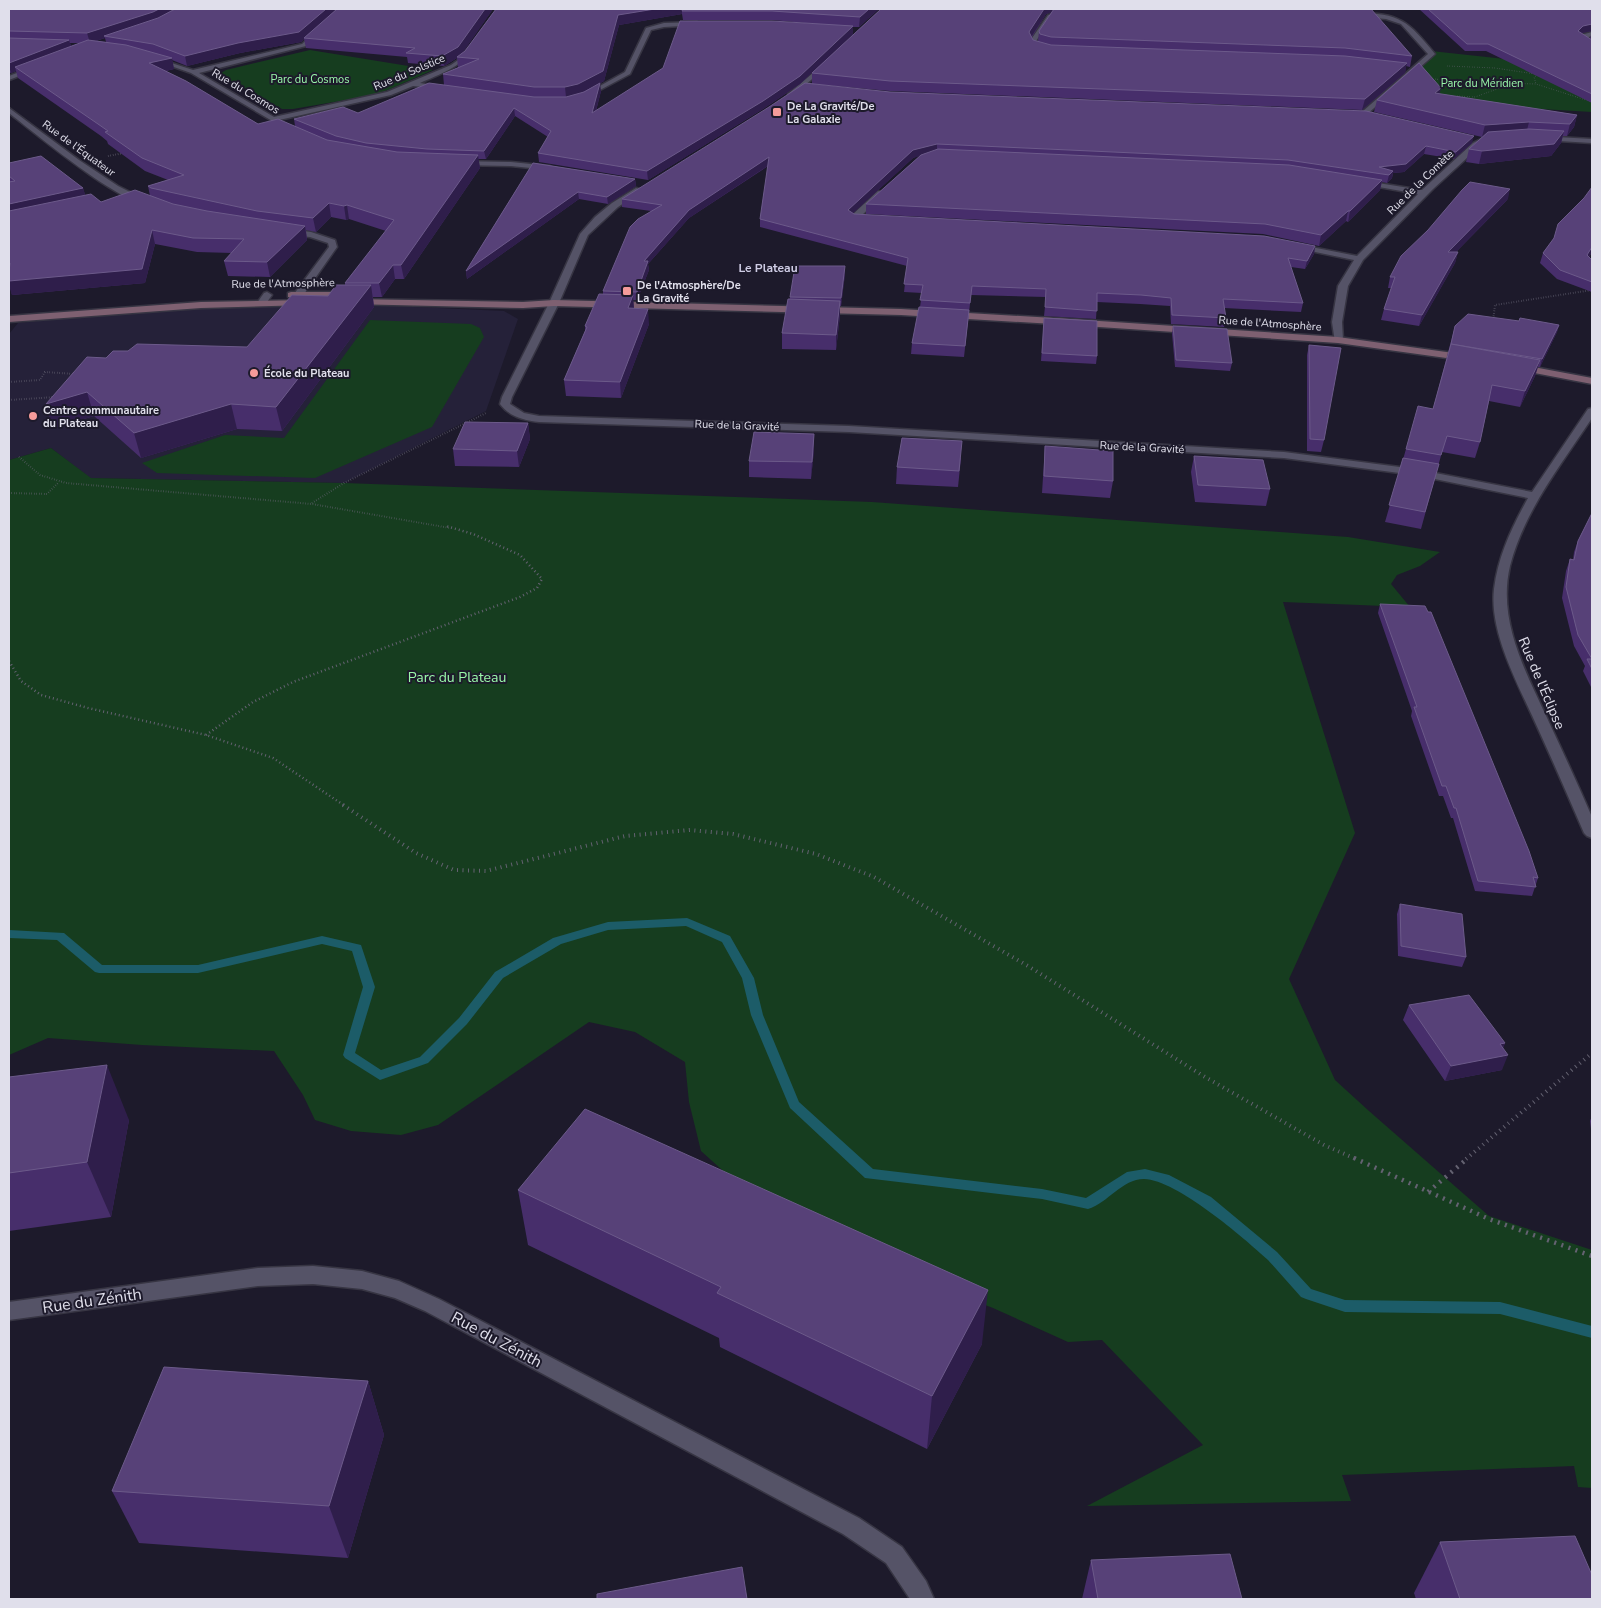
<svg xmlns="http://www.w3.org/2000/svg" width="1601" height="1608" font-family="'Nunito Sans',sans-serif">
  <rect width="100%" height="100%" fill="#1d1a2b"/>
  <polygon fill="#252139" points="289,304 351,304 504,311 518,319 486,411 344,483 90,478 51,448 9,460 9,334 18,323 138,311"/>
  <g fill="#163d1f">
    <polygon points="310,50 433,70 388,90 369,96 293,109 282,109 222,76 221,73 226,70"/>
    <polygon points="1431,51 1562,65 1592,76 1592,112 1541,109 1480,109 1388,93 1430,58"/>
    <polygon points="370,320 471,324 480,328 484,337 432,427 315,478 157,473 142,463 225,435 284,438"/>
    <polygon points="51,448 91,478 344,483 872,502 1348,537 1440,552 1420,566 1397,575 1391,584 1410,607 1283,602 1355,833 1289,979 1335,1080 1369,1111 1489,1216 1592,1250 1592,1488 1578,1487 1574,1466 1342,1475 1351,1501 1087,1506 1203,1445 1102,1340 1068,1342 993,1308 869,1261 751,1196 701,1151 689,1102 685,1062 635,1032 589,1022 438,1125 401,1135 351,1131 315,1120 303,1095 274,1051 142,1045 48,1038 9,1055 9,460"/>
  </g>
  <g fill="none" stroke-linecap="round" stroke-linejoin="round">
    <path fill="#1c5c68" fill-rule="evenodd" d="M687,918L730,936L754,978L763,1015L799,1102L873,1169L1042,1189L1086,1198L1127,1172L1145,1169L1169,1175L1211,1197L1277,1252L1311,1289L1345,1300L1500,1302L1592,1326V1338L1500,1314L1345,1312L1306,1299L1301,1297C1290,1285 1279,1272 1268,1260C1244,1238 1177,1180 1144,1179C1122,1179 1108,1203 1088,1209L1042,1199L865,1178L790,1108L751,1015L742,978L722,942L686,926L608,930L561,944L503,978L467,1024L428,1063L380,1080L345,1058L343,1055L363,987L352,951L322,944L198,973H99L95,972L57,940L9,938V930L64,933L102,965H198L322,936L361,945L375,987L355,1053L381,1070L420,1057L459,1018L495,972L553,938L608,922Z"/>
    <defs>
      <polygon id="lane" points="267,292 272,295 265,305 259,305 257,303 264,293"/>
      <g id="street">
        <path d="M340,9H346L306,46L199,73L274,117L387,92L451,65L461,58L468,48L473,49C460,68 440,74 420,83L443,87V89L413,86L391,95L279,120L294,128L295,130L291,132L191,73L151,59L156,58L193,70L302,44Z"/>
        <polygon points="1068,11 1070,14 1052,17 1036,41 1038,46 1048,49 1048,51 1033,48 1030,41 1048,15"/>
        <path d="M1356,13C1400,13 1408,21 1435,54L1365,116H1362V112L1428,54L1401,24L1386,19L1354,16Z"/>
        <polygon points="697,22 699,25 664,27 651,30 630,74 585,98 580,97 625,72 646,28 664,23"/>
        <polygon points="1592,32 1592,36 1585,38 1592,42 1592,47 1578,38 1581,35"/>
        <polygon points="826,62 831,63 792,96 788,96 788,94"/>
        <polygon points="35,66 38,68 37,69 9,80 9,76"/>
        <path d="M9,108L79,160L118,186L150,202C133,215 27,127 9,113Z"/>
        <polygon points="1539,136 1592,139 1592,143 1542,140 1539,140"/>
        <polygon points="1481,139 1488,141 1479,147 1433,189 1363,260 1348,286 1342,322 1343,340 1341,342 1335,342 1332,322 1338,286 1354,260 1291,247 1291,243 1357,256 1418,194 1362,184 1359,184 1359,180 1422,190 1473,143"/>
        <polygon points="455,161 511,162 550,166 554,168 550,170 511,166 458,165 454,163"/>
        <path d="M636,188L643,190L618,207L588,235L559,303L512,397L510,404L524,413L539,416L849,426L1284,452L1415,469L1532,492L1588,409L1592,408V418C1561,465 1524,511 1510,566C1497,621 1526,672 1548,720C1563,752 1578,785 1592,817V838L1587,836L1584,833C1568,796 1552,759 1535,722C1518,684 1489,632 1494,589C1498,556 1512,527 1528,498L1415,475L1284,458L849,432L539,422C523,420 510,417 500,404L502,397L549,303L580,234L595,217L612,203Z"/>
        <polygon points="878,191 885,193 861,216 870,217 870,221 851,220 851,216"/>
        <polygon points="288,229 311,232 335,240 337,247 304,294 299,305 296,306 291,303 294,294 329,247 328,243 310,237 285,234 285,230"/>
        <polygon points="313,1266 362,1271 399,1281 439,1299 859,1518 902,1547 926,1581 934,1599 910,1599 886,1563 843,1534 425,1311 395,1298 362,1289 313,1284 258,1286 9,1320 9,1302 258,1268"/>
      </g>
      <g id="secondary">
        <polygon points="291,292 348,292 353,295 348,298 288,297 288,293"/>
        <polygon points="353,299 523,302 554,300 901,309 1054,318 1338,337 1468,355 1473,358 1468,361 1338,343 1054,324 901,315 554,306 523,308 350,304 348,302"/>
        <polygon points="305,300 308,301 308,305 201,308 9,322 9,316 201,302"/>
        <polygon points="1518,364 1592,378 1592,384 1514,369 1513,367"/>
      </g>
    </defs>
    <use href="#lane" stroke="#373543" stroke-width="3"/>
    <use href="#street" stroke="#373543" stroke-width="3"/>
    <use href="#secondary" stroke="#373543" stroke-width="3"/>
    <g stroke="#646271" stroke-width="1" stroke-dasharray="0.5 2" stroke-linecap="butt">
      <polyline points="1447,66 1495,68 1535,74"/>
      <polyline points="1540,74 1534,77 1536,84 1592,102"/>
      <polyline points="1435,79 1460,82 1536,84"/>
      <polyline points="1457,96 1475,97 1511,84"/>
    </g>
    <g stroke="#646271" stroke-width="2" stroke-dasharray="0.5 2" stroke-linecap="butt">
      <polyline points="108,156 124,153"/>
      <polyline points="1493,321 1495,305 1592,290"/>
      <polyline points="9,382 40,380 45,372 75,374"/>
      <polyline points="9,400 56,397"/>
      <polyline points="19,457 40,475 66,483 312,504 450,528"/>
      <polyline points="9,493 47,494 59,482"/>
      <polyline points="312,503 344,483 486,413"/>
    </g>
    <g stroke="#646271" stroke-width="2.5" stroke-dasharray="1 3" stroke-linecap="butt">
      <polyline points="9,661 21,681 41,695 88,708 206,735 273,758 345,806"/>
      <polyline points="206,735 253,702 293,682 520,597 537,588 542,579 520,555 473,534 446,526"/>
    </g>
    <g stroke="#646271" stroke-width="4" stroke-dasharray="1 4.5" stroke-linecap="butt">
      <polyline points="343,805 416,853 454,870 486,871 625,836 690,830 733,834 816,854 874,877 1028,966 1205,1077 1324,1145 1356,1159"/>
      <polyline points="1466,1159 1592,1053"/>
    </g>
    <g stroke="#646271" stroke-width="4.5" stroke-dasharray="2 5.5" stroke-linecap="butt">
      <polyline points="1354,1158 1489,1219 1592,1256"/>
      <polyline points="1428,1192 1468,1158"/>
    </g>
    <use href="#lane" fill="#555367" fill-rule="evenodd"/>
    <use href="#street" fill="#555367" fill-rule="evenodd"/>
    <use href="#secondary" fill="#7e6071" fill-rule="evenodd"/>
  </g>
  <g fill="#472e6b" fill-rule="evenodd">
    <path d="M9,9H493L462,53L465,51L496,9H879L859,27H853V34L800,84L763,109L648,180L539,162L538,153L548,137L515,116L486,159H478L480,168L404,279H395L382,297H373L374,307L282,431L237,429L141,458L94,416L53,428L46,404L106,358L128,351L247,347L345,285V283L386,231L349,219L346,220L331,217L316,232L306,230L307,240L270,277L228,276L224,261L232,253L197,252L155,244L145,283L12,295L9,281V163L83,188L85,195L101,202L150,196L148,186L168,180L145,171L108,144L107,141L101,136L18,78L16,71L11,73L9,72ZM682,14L683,20H772L816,24L596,111L601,91L590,89L604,81L619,25ZM105,38L106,42L96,41ZM304,39L306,48L407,57L408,63L444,66L457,58L458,67H459L443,74L444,85L358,113L294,119L295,126L258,124L166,71L174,69L172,60L187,66L240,53L301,42ZM70,43H80L71,46Z"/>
    <path d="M881,9H1362L1412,56L1410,67L1406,66L1405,73L1362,110L890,91L812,84V73ZM1052,12L1039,31L1038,41L1033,40L1032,37L1046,14Z"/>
    <polygon points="1419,9 1592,9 1592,31 1581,33 1590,39 1592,31 1592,103 1486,51 1465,51"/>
    <polygon points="890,92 1472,143 1454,159 1424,154 1404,172 1393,173 1392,178 1387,183 1382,182 1380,190 1348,222 1346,221 1319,246 1263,234 866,214 866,204 921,155 913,158 853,213 854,214 1315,246 1314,254 1305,269 1291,267 1303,303 1301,312 1224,308 1226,318 1224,327 1171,324 1170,306 1140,304 1097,302 1096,319 1044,316 1046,297 971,295 964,357 911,354 912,343 920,307 922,293 904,292 907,266 760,227 760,219 768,166 689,218 648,264 649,270 637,300 633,300 634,308 649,324 621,398 566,396 564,380 585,331 585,326 603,294 603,291 651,211 622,207 622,199"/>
    <polygon points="1440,94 1577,115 1574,127 1567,136 1563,136 1561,143 1551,156 1479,164 1466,162 1469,149 1482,137 1374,112 1377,100"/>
    <polygon points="533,163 635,179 636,186 608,204 579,199 467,279 466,271"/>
    <polygon points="1584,198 1592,252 1589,257 1592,260 1592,292 1557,279 1540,263 1543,253"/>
    <polygon points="1508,199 1456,252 1458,252 1455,263 1419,326 1381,320 1384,309 1391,288 1388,288 1390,277"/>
    <polygon points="845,274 841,306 840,306 840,315 836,350 782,349 782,333 790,297"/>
    <polygon points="1044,318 1097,356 1096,364 1041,361"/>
    <polygon points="1519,321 1559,325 1557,332 1540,367 1538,367 1535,376 1520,407 1489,401 1480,442 1475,458 1442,452 1421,529 1385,522 1406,449 1433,409 1455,326"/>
    <polygon points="1173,326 1232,363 1230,371 1175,367 1172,334"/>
    <polygon points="1309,345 1324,440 1321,452 1307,451 1307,355"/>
    <polygon points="528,423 530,439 519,467 455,466 453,449"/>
    <polygon points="814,434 814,450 811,479 749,477 749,461"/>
    <polygon points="1045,446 1113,481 1110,498 1042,493"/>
    <polygon points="1194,456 1270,489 1266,506 1195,502 1191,472"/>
    <polygon points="961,458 958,487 896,484 897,467"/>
    <polygon points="1592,513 1592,689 1583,671 1585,666 1574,646 1562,598 1566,571 1570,559 1573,560 1574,552 1578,541"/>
    <polygon points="1380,604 1538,878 1532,896 1475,891 1453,818 1451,818 1443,796 1439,796 1411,716 1412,711 1378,613"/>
    <polygon points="1400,904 1466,957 1462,967 1398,956 1397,914"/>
    <polygon points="1409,1005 1505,1043 1503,1048 1502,1070 1445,1081 1403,1020"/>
    <polygon points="9,1077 129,1120 111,1217 9,1231"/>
    <polygon points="1592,1116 1592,1137 1590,1121"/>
    <polygon points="518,1190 982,1344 927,1449 720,1347 719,1338 528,1245"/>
    <polygon points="368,1381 384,1435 348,1558 139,1543 112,1491"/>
    <polygon points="1440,1542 1592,1599 1416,1599 1414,1593"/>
    <polygon points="1091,1560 1242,1599 1082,1599"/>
  </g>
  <g fill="#2f1e4b">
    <polygon points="159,9 180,9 155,21 104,36 105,38 90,43 87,33"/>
    <polygon points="326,9 338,9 304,38 304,39 301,42 240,53 187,66 185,56"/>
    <polygon points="485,9 493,9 460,57 457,57 457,58 444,66 442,56"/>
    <polygon points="655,9 685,9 682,11 682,14 619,25 604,81 579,94 566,97 565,87 618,15"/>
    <polygon points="869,9 879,9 859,27 860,17"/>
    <polygon points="1044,9 1062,9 1046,14 1028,42 1029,32"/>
    <polygon points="1592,24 1592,31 1581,33 1578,31 1583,26"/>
    <polygon points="853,26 853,34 800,84 763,109 648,180 647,171"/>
    <polygon points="69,40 72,50 15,67 16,71 11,73 9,66 9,63"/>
    <polygon points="172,58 174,69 152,74 149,63"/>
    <polygon points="1407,63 1405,73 1362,110 1365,99"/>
    <polygon points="600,83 601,91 593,122 592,113"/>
    <polygon points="1441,88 1438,100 1435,93"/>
    <polygon points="514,108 515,116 486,159 484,151"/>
    <polygon points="1577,115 1574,127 1567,136 1570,124"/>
    <polygon points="1529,122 1526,134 1482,137 1485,125"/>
    <polygon points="1564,131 1561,143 1551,156 1479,164 1482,151"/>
    <polygon points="1474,136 1472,143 1454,159 1456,152"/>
    <polygon points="937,144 937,151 913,158 848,218 848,210 913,150"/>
    <polygon points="1426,146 1424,154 1404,172 1393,173 1392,178 1387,183 1389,175 1379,167"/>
    <polygon points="478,155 480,168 404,279 401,265"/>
    <polygon points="769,157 769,165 689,218 648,264 649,270 637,300 637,292 644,261 689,210"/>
    <polygon points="635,179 636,186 608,204 607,197"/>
    <polygon points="1382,180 1380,190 1348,222 1350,211"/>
    <polygon points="83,188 87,201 9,218 9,204"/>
    <polygon points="1510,189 1508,199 1445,263 1448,252"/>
    <polygon points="578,192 579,199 467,279 466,271"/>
    <polygon points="329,203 331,217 316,232 313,218"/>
    <polygon points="347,205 349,219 346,220 344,206"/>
    <polygon points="1348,211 1346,221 1319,246 1321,235"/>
    <polygon points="305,226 307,240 270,277 267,262"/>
    <polygon points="152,230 155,244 145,283 12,295 9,286 9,281"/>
    <polygon points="1315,246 1314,254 1305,269 1307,261"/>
    <polygon points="1592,247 1592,252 1584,264 1587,255"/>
    <polygon points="1458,252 1455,263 1419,326 1422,315"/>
    <polygon points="393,265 395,279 382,297 379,283"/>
    <polygon points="845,266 845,274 841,306 841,298"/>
    <polygon points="371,285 374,307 282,431 276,407"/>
    <polygon points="633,295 634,310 628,308"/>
    <polygon points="840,301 840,315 836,350 836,335"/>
    <polygon points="648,309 649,324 621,398 620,382"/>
    <polygon points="1559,325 1557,332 1540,367 1542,359"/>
    <polygon points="1540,360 1535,376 1520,407 1525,391"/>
    <polygon points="87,392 94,416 53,428 46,404"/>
    <polygon points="231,404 237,429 141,458 134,433"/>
    <polygon points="528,423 530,439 519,467 517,451"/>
    <polygon points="814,434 814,450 811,479 812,462"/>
    <polygon points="1505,1043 1500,1057 1508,1055 1502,1070 1445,1081 1451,1066 1500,1044"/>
    <polygon points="107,1065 129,1120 111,1217 87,1162"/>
    <polygon points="988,1290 982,1344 927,1449 932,1396"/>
    <polygon points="368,1381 384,1435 348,1558 329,1506"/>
  </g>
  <g fill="#574178" stroke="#6c5a8a">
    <polygon points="9,9 159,9 153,12 87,33 9,31"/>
    <polygon points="175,9 326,9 299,32 238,43 185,56 153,44 104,36 158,18"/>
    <polygon points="337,9 485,9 458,47 442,56 406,53 415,48 304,38"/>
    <polygon points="496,9 655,9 618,15 603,71 578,84 565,87 534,87 443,74 479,59 457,57 465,51"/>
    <polygon points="683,9 869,9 860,17 772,11 682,11"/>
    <polygon points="881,9 1044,9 1029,32 1033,40 1051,45 1345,56 1407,63 1365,99 890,81 812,73"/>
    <polygon points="1054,9 1371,9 1412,56 1345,48 1051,37 1040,34 1039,31"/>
    <polygon points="1428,9 1592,9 1592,24 1583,26 1578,31 1592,40 1592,94 1488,44 1467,44"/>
    <polygon points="680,21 772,21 853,26 800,76 763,101 647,171 538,153 551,131 514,108 484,151 427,149 366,143 336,136 294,119 343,107 358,113 429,83 534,97 566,97 584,92 600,83 592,113 663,68"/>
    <polygon points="9,38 69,40 9,63"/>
    <polygon points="88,40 126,45 172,58 149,63 186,81 258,124 278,119 327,140 397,152 478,155 401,265 393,265 379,283 345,283 394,220 347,205 344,206 329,203 313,218 257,211 151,188 148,186 184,175 142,158 105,132 108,131 98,124 15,67"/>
    <polygon points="1419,63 1441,88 1435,93 1577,115 1570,124 1529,122 1485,125 1377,100"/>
    <polygon points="805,83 890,92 1366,111 1474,136 1456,152 1426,146 1406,164 1379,167 1393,171 1389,175 1288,160 937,144 913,150 848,210 854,214 1264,236 1315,246 1307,261 1288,258 1303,303 1223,299 1226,318 1172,315 1171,298 1141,295 1097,293 1097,311 1045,307 1046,289 972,286 970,303 920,300 923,285 904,284 908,258 760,219 769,157 689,210 644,261 648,261 637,292 603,291 630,227 638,219 662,205 622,199 769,107"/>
    <polygon points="1529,129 1564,131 1554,144 1482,151 1469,149 1488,132"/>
    <polygon points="938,149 1289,165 1382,180 1350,211 1348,211 1321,235 1265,224 866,204 921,155"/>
    <polygon points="41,156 83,188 9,204 9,182 15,181 9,176 9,163"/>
    <polygon points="533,163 635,179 607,197 578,192 466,271"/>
    <polygon points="1470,182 1510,189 1448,252 1458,252 1422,315 1384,309 1395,277 1390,277 1401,256 1428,230 1462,190"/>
    <polygon points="1592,187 1592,247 1587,255 1592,260 1592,282 1560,270 1543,253 1554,238 1558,224 1584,198"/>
    <polygon points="135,190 173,204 207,211 305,226 267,262 224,261 244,239 193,238 152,230 142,269 9,281 9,272 10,263 9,264 9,211 91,194 101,202"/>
    <polygon points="795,266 845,266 841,298 790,297"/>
    <polygon points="336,285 371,285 276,407 231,404 134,433 87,392 46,404 87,357 106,358 113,351 128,351 137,344 247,347 292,295 328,296"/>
    <polygon points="599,294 633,295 628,308 648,309 620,382 564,380 587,327 585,326"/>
    <polygon points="788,299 840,301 836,335 782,333"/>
    <polygon points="919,307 969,310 965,346 912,343"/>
    <polygon points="1468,314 1519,321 1520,318 1559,325 1542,359 1451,344 1455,326"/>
    <polygon points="1044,318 1097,321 1097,356 1042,353"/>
    <polygon points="1173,326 1227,329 1232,363 1176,360"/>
    <polygon points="1451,344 1540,360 1525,391 1492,385 1480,442 1447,436 1441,455 1406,449 1418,406 1433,409"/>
    <polygon points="1309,345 1341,348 1324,440 1310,439"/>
    <polygon points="465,422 528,423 517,451 453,449"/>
    <polygon points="754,432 814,434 812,462 749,461"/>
    <polygon points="902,438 962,441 959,471 897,467"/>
    <polygon points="1045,446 1113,451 1113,481 1044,476"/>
    <polygon points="1194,456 1263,460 1270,489 1198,485"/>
    <polygon points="1403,458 1439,464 1425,512 1389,505"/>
    <polygon points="1592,513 1592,669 1587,659 1592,659 1578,635 1566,587 1570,559 1574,560 1578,541"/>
    <polygon points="1380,604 1425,606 1428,612 1431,612 1529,851 1538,878 1533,877 1536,887 1478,881 1456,808 1454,808 1446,786 1442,786 1414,707 1417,707"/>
    <polygon points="1400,904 1462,914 1466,957 1401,946"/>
    <polygon points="1469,995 1505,1043 1500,1044 1508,1055 1451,1066 1409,1005"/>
    <polygon points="107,1065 87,1162 9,1173 9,1077"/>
    <polygon points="585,1109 988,1290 932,1396 717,1293 721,1287 518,1190"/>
    <polygon points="164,1367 368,1381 329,1506 112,1491"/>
    <polygon points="1575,1536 1592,1575 1592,1599 1460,1599 1440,1542"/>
    <polygon points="1230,1554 1242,1599 1098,1599 1091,1560"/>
    <polygon points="742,1567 747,1599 597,1599 597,1594"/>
  </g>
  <g fill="#f59b9a" stroke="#1d1a2b" stroke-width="2">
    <rect x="772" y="107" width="10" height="10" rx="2.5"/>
    <rect x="622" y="286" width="10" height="10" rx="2.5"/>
    <circle cx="254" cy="373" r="5"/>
    <circle cx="33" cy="416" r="5"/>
  </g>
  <g text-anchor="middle" stroke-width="4" stroke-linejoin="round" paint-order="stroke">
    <g font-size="11" fill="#e0dfeb" stroke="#1d1a2b">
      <text transform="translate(409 72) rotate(-23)" y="4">Rue du Solstice</text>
      <text transform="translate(246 91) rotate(31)" y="4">Rue du Cosmos</text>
      <text transform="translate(79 148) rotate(36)" y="4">Rue de l'Équateur</text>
      <text transform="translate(1420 182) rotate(-44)" y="4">Rue de la Comète</text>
      <text transform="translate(283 283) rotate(-1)" y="4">Rue de l'Atmosphère</text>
      <text transform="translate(1270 323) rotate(4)" y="4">Rue de l'Atmosphère</text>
      <text transform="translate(737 425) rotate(2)" y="4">Rue de la Gravité</text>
      <text transform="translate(1142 447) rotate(3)" y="4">Rue de la Gravité</text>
    </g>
    <g font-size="11" fill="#99f7a9" stroke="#1d1a2b">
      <text x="310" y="83">Parc du Cosmos</text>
      <text x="1482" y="87">Parc du Méridien</text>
    </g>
    <g font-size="11" font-weight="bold" fill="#e0dfeb" stroke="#1d1a2b" text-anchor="start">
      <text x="787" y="110">De La Gravité/De<tspan x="787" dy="13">La Galaxie</tspan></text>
      <text x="637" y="289">De l'Atmosphère/De<tspan x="637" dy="13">La Gravité</tspan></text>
      <text x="264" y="377">École du Plateau</text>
      <text x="43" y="414">Centre communautaire<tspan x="43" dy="13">du Plateau</tspan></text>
    </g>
    <g font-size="12" font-weight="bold" fill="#cecce4" stroke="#1d1a2b">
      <text x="768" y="272">Le Plateau</text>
    </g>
    <g font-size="14" fill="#99f7a9" stroke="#1d1a2b">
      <text x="457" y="682">Parc du Plateau</text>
    </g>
    <g font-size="14" fill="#e0dfeb" stroke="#1d1a2b">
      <text transform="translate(1542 683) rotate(67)" y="5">Rue de l'Éclipse</text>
    </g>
    <g font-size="16" fill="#e0dfeb" stroke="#1d1a2b">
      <text transform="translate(92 1300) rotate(-8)" y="6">Rue du Zénith</text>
      <text transform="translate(497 1339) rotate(28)" y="6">Rue du Zénith</text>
    </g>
  </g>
  <rect width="1601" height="1608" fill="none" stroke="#e0dfeb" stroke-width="20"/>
</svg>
